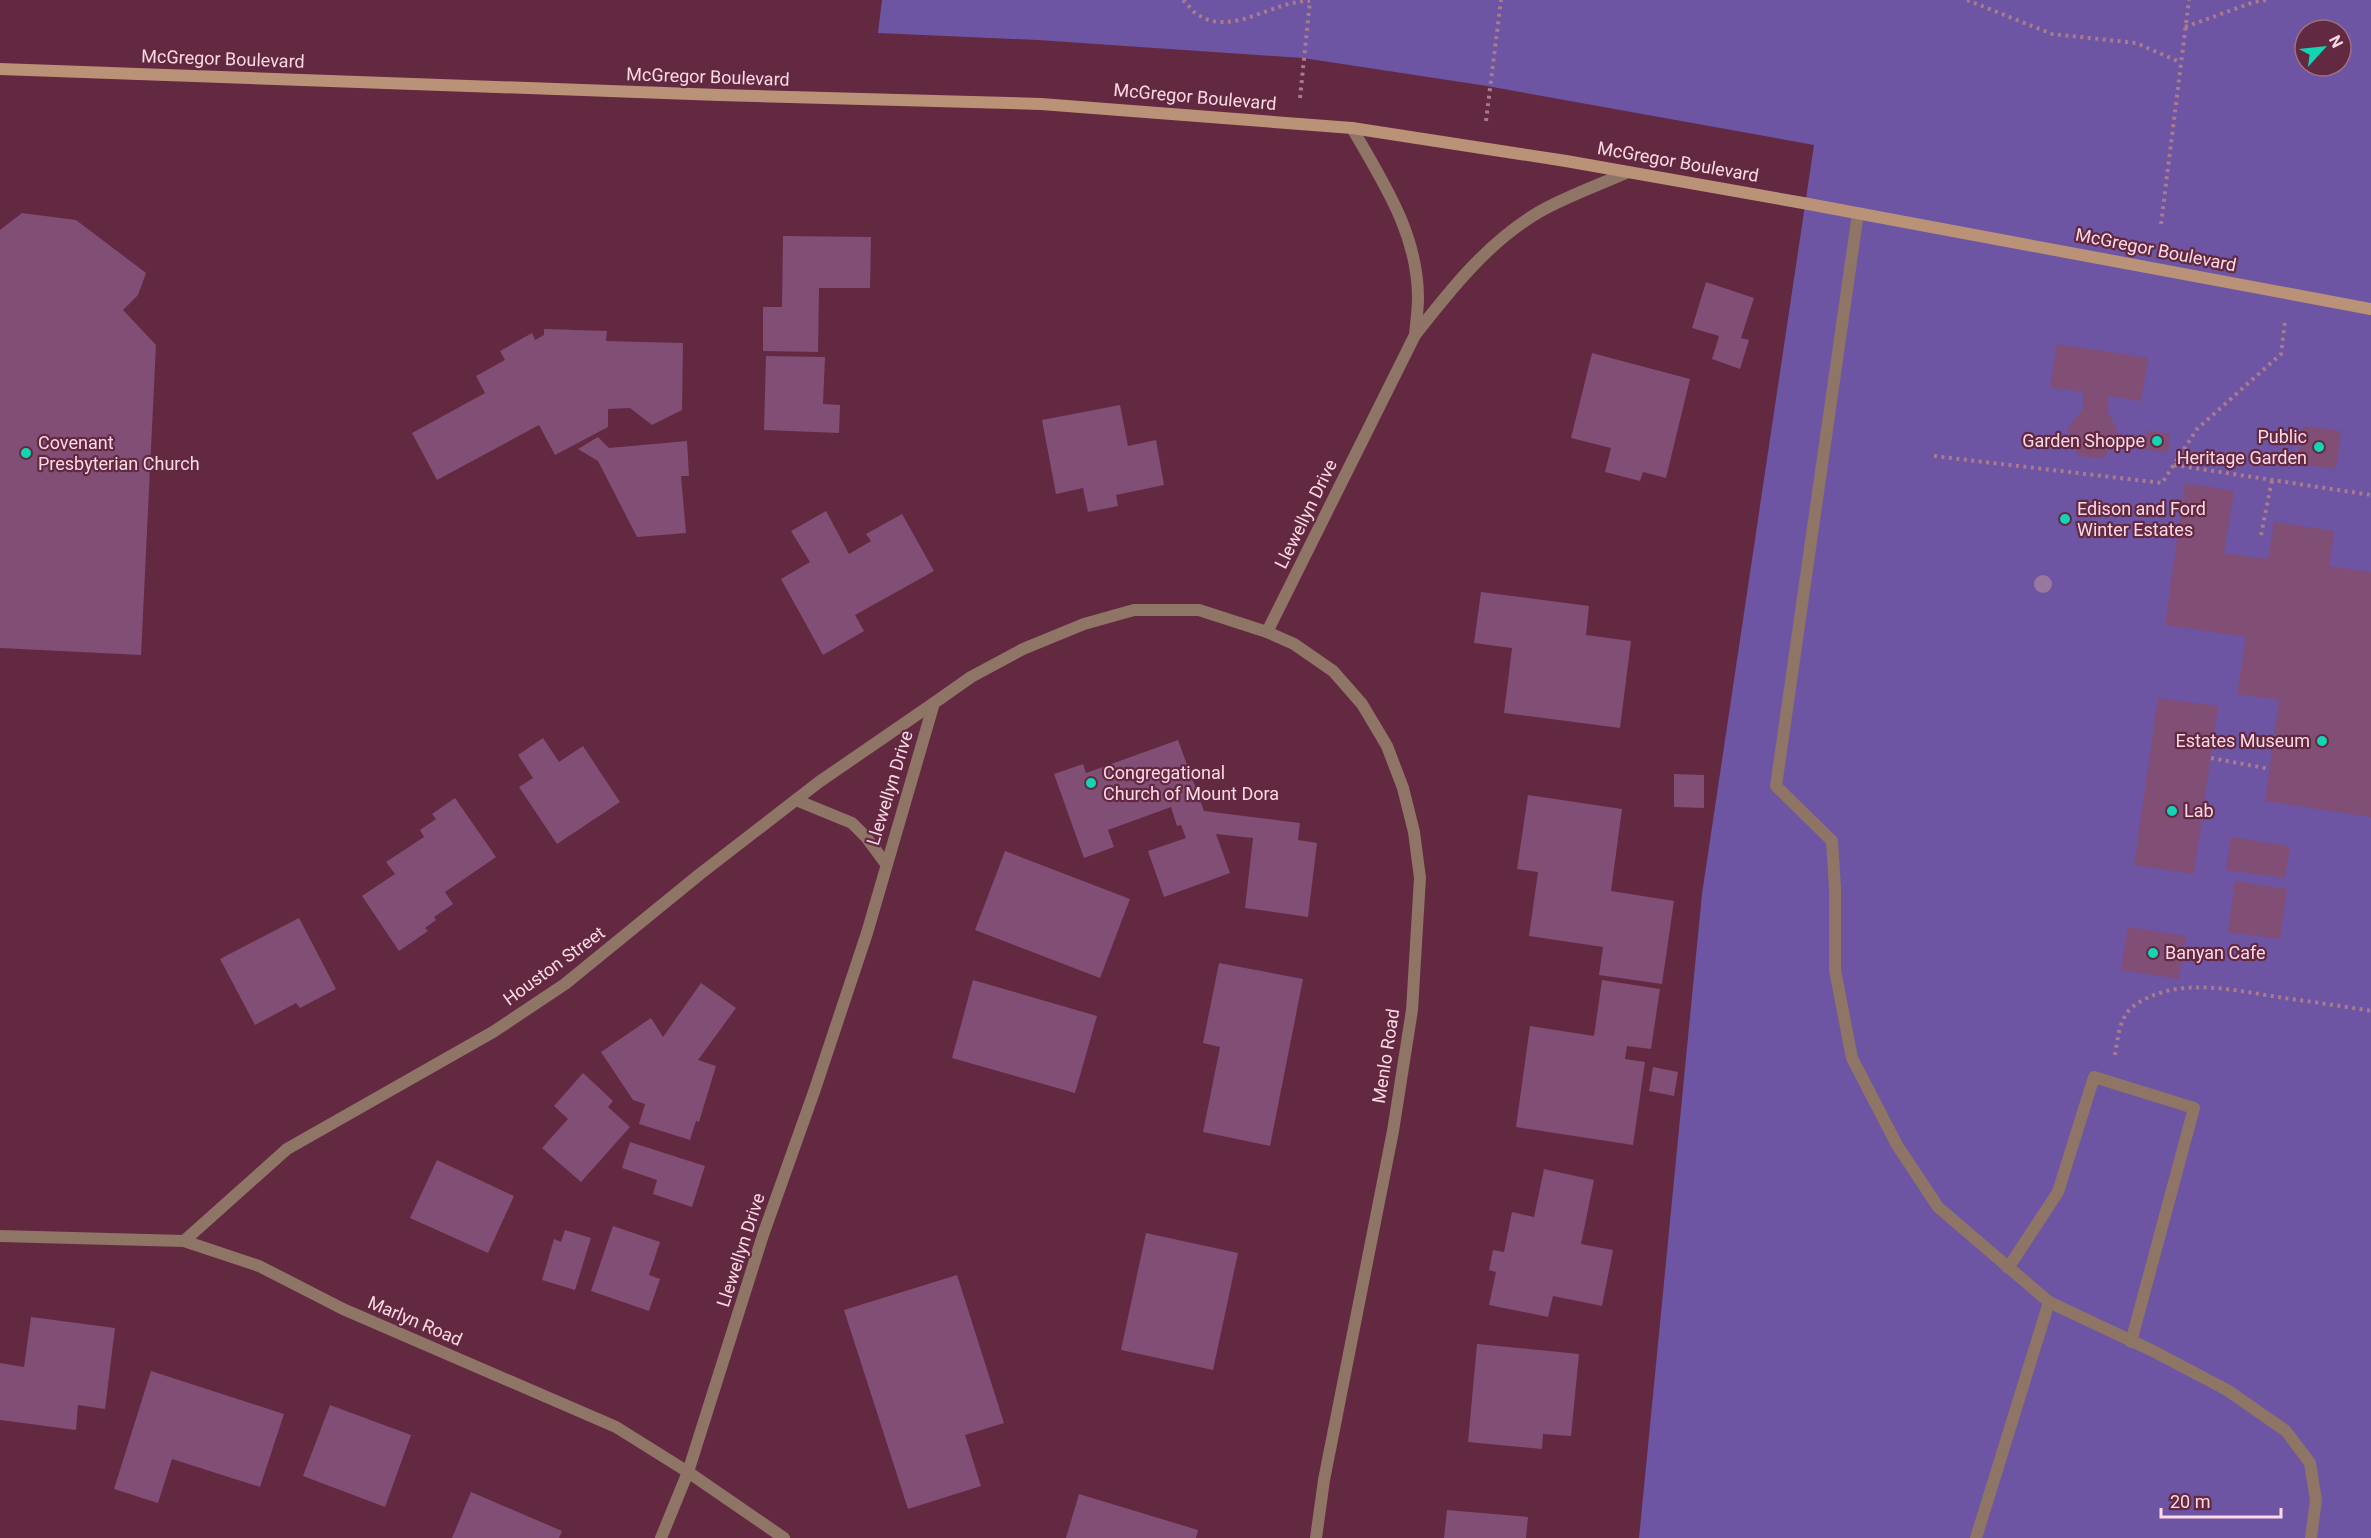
<svg xmlns="http://www.w3.org/2000/svg" width="2371" height="1538" font-family="Roboto,sans-serif">
  <rect width="100%" height="100%" fill="#622941"/>
  <path fill="#6d55a4" fill-rule="evenodd" d="M882,0H2371V1538H1639L1702,894L1814,145L1487,86L1303,58L1038,40L878,33ZM2305,30H2341V66H2305Z"/>
  <g fill="#814e75">
    <polygon points="22,213 76,220 146,273 138,295 123,310 156,345 141,655 0,648 0,230"/>
    <polygon points="783,236 871,237 870,288 819,288 818,352 763,351 763,307 782,307"/>
    <polygon points="1706,282 1754,298 1741,338 1749,340 1740,369 1712,359 1719,336 1692,328"/>
    <polygon points="544,329 607,331 606,341 683,343 682,410 652,425 630,408 608,409 608,427 555,455 539,425 437,480 412,433 485,393 476,376 505,360 500,351 532,333 535,340 544,335"/>
    <polygon points="2057,344 2148,358 2141,401 2107,396 2108,412 2119,434 2104,458 2078,456 2067,429 2083,409 2083,392 2050,387"/>
    <polygon points="1592,353 1690,379 1666,478 1643,472 1640,481 1605,472 1611,448 1571,438"/>
    <polygon points="766,356 825,357 823,404 840,405 839,433 764,430"/>
    <polygon points="1120,405 1128,446 1156,440 1164,485 1116,495 1118,506 1088,512 1083,488 1056,494 1042,420"/>
    <polygon points="2303,426 2341,431 2336,469 2298,464"/>
    <polygon points="2147,430 2170,434 2168,453 2143,449"/>
    <polygon points="598,437 609,448 687,441 689,476 681,476 686,533 637,537 598,461 578,449"/>
    <polygon points="2185,483 2234,491 2224,553 2268,559 2274,522 2334,531 2329,566 2371,572 2371,817 2265,801 2279,700 2237,694 2246,637 2165,625"/>
    <polygon points="826,511 849,554 871,541 866,534 902,514 934,571 855,615 864,631 823,655 781,579 810,562 791,531"/>
    <polygon points="1481,592 1589,606 1586,635 1631,641 1620,728 1504,713 1512,648 1474,643"/>
    <polygon points="2158,698 2218,706 2194,874 2134,865"/>
    <polygon points="543,738 559,762 583,746 620,802 557,844 519,787 533,778 518,755"/>
    <polygon points="1178,740 1204,811 1300,823 1298,840 1317,843 1308,917 1245,908 1253,838 1216,834 1230,873 1164,897 1148,851 1186,838 1181,825 1177,826 1171,807 1108,830 1114,847 1084,858 1054,774 1083,764 1086,773"/>
    <polygon points="1674,774 1704,775 1704,808 1674,807"/>
    <polygon points="1528,795 1622,809 1611,891 1674,901 1662,984 1599,975 1603,947 1529,936 1538,872 1517,869"/>
    <polygon points="455,798 496,857 445,892 453,904 434,917 436,920 425,928 428,931 399,951 362,896 395,874 386,862 424,837 420,830 436,819 432,814"/>
    <polygon points="2231,837 2290,846 2285,878 2226,870"/>
    <polygon points="1005,851 1130,899 1100,978 975,930"/>
    <polygon points="2235,881 2287,889 2280,939 2228,932"/>
    <polygon points="299,918 336,989 300,1008 296,1003 255,1025 220,959"/>
    <polygon points="2128,927 2186,936 2179,979 2121,970"/>
    <polygon points="1219,963 1303,979 1270,1146 1203,1132 1220,1047 1203,1043"/>
    <polygon points="973,980 1097,1016 1075,1093 952,1058"/>
    <polygon points="1602,980 1660,989 1651,1049 1627,1046 1625,1059 1645,1062 1633,1145 1516,1127 1530,1026 1594,1036"/>
    <polygon points="701,983 736,1008 698,1060 716,1066 699,1122 696,1121 690,1140 639,1124 645,1104 633,1100 601,1052 651,1018 663,1037"/>
    <polygon points="1653,1067 1678,1072 1674,1096 1649,1091"/>
    <polygon points="583,1073 613,1101 608,1107 630,1127 581,1182 542,1148 568,1119 554,1106"/>
    <polygon points="630,1142 705,1166 692,1207 653,1194 657,1180 622,1168"/>
    <polygon points="437,1160 514,1196 488,1253 410,1218"/>
    <polygon points="1544,1169 1594,1180 1581,1244 1613,1250 1602,1306 1553,1296 1548,1317 1489,1305 1496,1272 1489,1270 1493,1250 1504,1252 1512,1212 1534,1217"/>
    <polygon points="613,1226 660,1242 649,1275 660,1279 649,1311 591,1291"/>
    <polygon points="565,1230 591,1238 575,1290 542,1280 554,1239 561,1242"/>
    <polygon points="1146,1233 1238,1253 1213,1370 1121,1350"/>
    <polygon points="957,1275 1004,1423 965,1435 981,1486 908,1509 844,1310"/>
    <polygon points="31,1317 115,1328 105,1409 78,1405 76,1430 0,1420 0,1363 24,1367"/>
    <polygon points="1477,1344 1579,1354 1571,1436 1543,1434 1542,1449 1468,1442"/>
    <polygon points="151,1371 284,1414 260,1487 172,1459 158,1503 114,1489"/>
    <polygon points="330,1405 411,1435 385,1507 303,1476"/>
    <polygon points="471,1492 562,1531 559,1538 452,1538"/>
    <polygon points="1079,1494 1198,1530 1196,1538 1066,1538"/>
    <polygon points="1447,1510 1528,1517 1526,1538 1444,1538"/>
  </g>
  <g fill="none" stroke-linecap="round" stroke-linejoin="round">
    <g stroke="#aa7a8d" stroke-width="4" stroke-dasharray="3 4.5" stroke-linecap="butt">
      <path d="M1183,0C1189,5 1193,13 1200,16C1233,36 1275,0 1310,1"/>
      <polyline points="1967,0 2052,34 2136,43 2180,62"/>
      <polyline points="2185,27 2254,2 2267,0"/>
      <polyline points="1300,98 1310,1"/>
      <polyline points="1486,121 1501,0"/>
      <polyline points="2161,224 2189,0"/>
      <polyline points="1934,456 2162,483 2197,429 2281,354 2285,321"/>
      <polyline points="2174,465 2371,495"/>
      <polyline points="2261,535 2272,480"/>
      <polyline points="2211,758 2270,769"/>
      <path d="M2115,1055C2118,1038 2119,1016 2135,1005C2178,975 2237,991 2284,998C2313,1002 2342,1006 2371,1011"/>
    </g>
    <g stroke="#8e7565" stroke-width="12">
      <polyline points="1858,213 1776,786 1832,841 1835,888 1835,970 1852,1058 1897,1145 1938,1207 2049,1302 1976,1538"/>
      <polyline points="796,800 852,823 866,837 886,864"/>
      <polyline points="2008,1268 2058,1192 2094,1077 2194,1108 2131,1342"/>
      <polyline points="2049,1302 2153,1351 2227,1390 2286,1431 2310,1463 2316,1500 2311,1538"/>
    </g>
    <g stroke="#8e7565" stroke-width="12">
      <path d="M1415,335C1451,289 1488,242 1539,212C1567,196 1599,185 1628,172"/>
      <path d="M1267,632L1415,335C1416,323 1418,310 1418,298C1418,234 1383,182 1352,128"/>
      <polyline points="0,1236 184,1241 259,1266 343,1309 616,1427 688,1472 784,1538"/>
      <polyline points="184,1241 287,1149 493,1032 565,984 700,874 819,782 934,703"/>
      <polyline points="661,1538 688,1472 763,1235 815,1089 867,933 934,703 971,677 1023,649 1084,624 1134,610 1199,610 1267,632 1294,644 1333,671 1362,704 1387,746 1403,788 1414,832 1420,878 1412,1010 1393,1131 1324,1480 1316,1538"/>
    </g>
    <polyline stroke="#b99278" stroke-width="12" points="0,69 719,95 1041,104 1352,128 1566,161 1803,203 2371,309"/>
  </g>
  <circle fill="#98789e" cx="2043" cy="584" r="9"/>
  <g fill="#13d5b3" stroke="#622941" stroke-width="2">
    <circle cx="2157" cy="441" r="6"/>
    <circle cx="2319" cy="447" r="6"/>
    <circle cx="26" cy="453" r="6"/>
    <circle cx="2065" cy="519" r="6"/>
    <circle cx="2322" cy="741" r="6"/>
    <circle cx="1091" cy="783" r="6"/>
    <circle cx="2172" cy="811" r="6"/>
    <circle cx="2153" cy="953" r="6"/>
  </g>
  <g text-anchor="middle" stroke-width="4.5" stroke-linejoin="round" paint-order="stroke">
    <g font-size="18" fill="#fdd8e5" stroke="#622941">
      <text transform="translate(223 59) rotate(2)" y="6">McGregor Boulevard</text>
      <text transform="translate(708 77) rotate(2)" y="6">McGregor Boulevard</text>
      <text transform="translate(1195 97) rotate(5)" y="6">McGregor Boulevard</text>
      <text transform="translate(1678 162) rotate(10)" y="6">McGregor Boulevard</text>
      <text transform="translate(2156 250) rotate(11)" y="6">McGregor Boulevard</text>
      <text transform="translate(1306 514) rotate(-64)" y="6">Llewellyn Drive</text>
      <text transform="translate(890 788) rotate(-73)" y="6">Llewellyn Drive</text>
      <text transform="translate(554 966) rotate(-36)" y="6">Houston Street</text>
      <text transform="translate(1386 1056) rotate(-81)" y="6">Menlo Road</text>
      <text transform="translate(741 1250) rotate(-72)" y="6">Llewellyn Drive</text>
      <text transform="translate(415 1321) rotate(23)" y="6">Marlyn Road</text>
    </g>
    <g font-size="18" fill="#fdd8e5" stroke="#622941" text-anchor="start">
      <text x="2307" y="443" text-anchor="end">Public<tspan x="2307" dy="21">Heritage Garden</tspan></text>
      <text x="2145" y="447" text-anchor="end">Garden Shoppe</text>
      <text x="38" y="449">Covenant<tspan x="38" dy="21">Presbyterian Church</tspan></text>
      <text x="2077" y="515">Edison and Ford<tspan x="2077" dy="21">Winter Estates</tspan></text>
      <text x="2310" y="747" text-anchor="end">Estates Museum</text>
      <text x="1103" y="779">Congregational<tspan x="1103" dy="21">Church of Mount Dora</tspan></text>
      <text x="2184" y="817">Lab</text>
      <text x="2165" y="959">Banyan Cafe</text>
    </g>
  </g>
  <g transform="translate(2323 48) rotate(63)"><circle r="28" fill="#622941" stroke="#a06f83" stroke-width="1.5"/>
  <path d="M0-4.5L10 22L0 15L-10 22Z" fill="#13d5b3"/>
  <text y="-9" font-size="16" font-weight="bold" text-anchor="middle" fill="#fdd8e5">N</text>
  </g>
  <path d="M2161 1508v9h120v-9" fill="none" stroke="#fdd8e5" stroke-width="3"/>
  <text x="2170" y="1508" font-size="18" fill="#fdd8e5" stroke="#622941" stroke-width="4.5" paint-order="stroke">20 m</text>
</svg>
